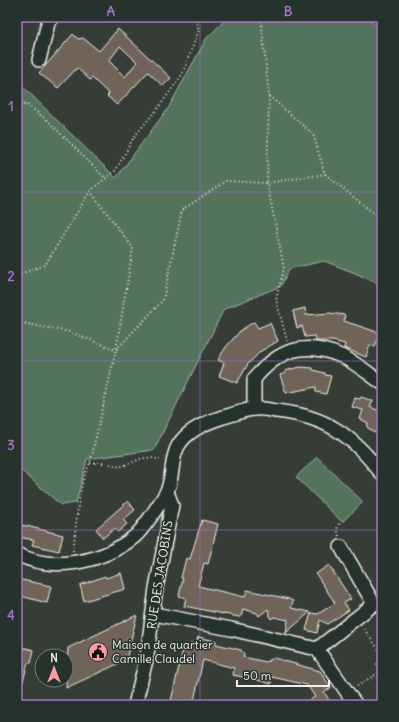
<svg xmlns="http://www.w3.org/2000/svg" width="399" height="722" font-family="Delius,sans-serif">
  <rect width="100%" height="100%" fill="#353d36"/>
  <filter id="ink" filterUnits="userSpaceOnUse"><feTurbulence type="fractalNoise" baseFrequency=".025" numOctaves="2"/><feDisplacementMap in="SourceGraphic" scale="8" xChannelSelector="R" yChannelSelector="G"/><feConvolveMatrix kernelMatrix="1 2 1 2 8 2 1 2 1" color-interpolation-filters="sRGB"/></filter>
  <g filter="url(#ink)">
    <g fill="#52735d" stroke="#a3b2a2">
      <polygon points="228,17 368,17 382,32 382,286 355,273 324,261 289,269 281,286 224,309 154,450 87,459 76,503 61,505 17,467 17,81 116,178 169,107 206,39"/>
      <polygon points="317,457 363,502 342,522 296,477"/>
    </g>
    <g fill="#70645a" stroke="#f4f1e8" fill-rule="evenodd">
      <path d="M118,29L171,78L163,86L148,72L117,105L107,96L109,94L92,78L90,80L77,68L58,88L39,73L73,34L78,39L83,38L99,51ZM120,46L137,62L125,77L109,61Z"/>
      <polygon points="305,308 306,315 330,313 345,315 344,321 380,333 375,347 370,345 366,357 344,348 345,344 333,341 316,341 315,336 305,337 302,326 297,328 293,311"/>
      <polygon points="254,322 258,328 270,323 278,341 261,351 248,364 237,383 219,376 224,363 218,360 226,347 241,330"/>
      <polygon points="300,367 313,368 313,370 325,373 325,375 331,376 326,394 316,392 316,387 286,393 280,375 286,373 285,371"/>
      <polygon points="361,397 373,401 370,407 382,412 382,438 367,427 368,423 360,419 363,410 352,407 355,398 360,399"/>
      <polygon points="128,501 135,510 123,520 127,524 118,532 115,528 103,538 96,529"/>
      <polygon points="202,520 218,524 208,564 204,563 198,586 245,597 247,590 289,599 293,601 291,608 310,612 286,633 288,620 274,617 271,619 268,609 259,616 257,613 243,609 241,617 239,617 184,606 186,598 179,596 183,578 181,578 186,558 190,559"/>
      <polygon points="22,525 63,535 59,551 32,545 34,540 19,537"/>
      <polygon points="329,565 351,599 344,603 349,610 327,624 320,620 317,633 306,630 311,613 318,614 335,603 316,574"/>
      <polygon points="121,573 125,589 84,601 80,585 105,576 106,578"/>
      <polygon points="17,579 51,586 47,603 17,595"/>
      <polygon points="137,615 126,660 66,688 68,648"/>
      <polygon points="198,637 216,641 216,644 241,650 244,654 243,657 266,662 274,658 320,671 331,688 324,692 332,705 301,705 315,697 307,685 272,677 271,684 261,681 233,675 234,668 203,660 193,705 170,705 184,645 191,646 191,643 196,644"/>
      <polygon points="17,646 34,650 31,663 28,663 20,692 17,692"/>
    </g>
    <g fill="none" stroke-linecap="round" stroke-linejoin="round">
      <defs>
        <g id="minor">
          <polyline points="39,60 49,19 53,17"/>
          <path d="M254,409V379C278,350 304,340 341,356C355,362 369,374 382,383"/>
          <polyline points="341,547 374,604 317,649 356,705"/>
          <path d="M17,554C53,573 103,562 134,537C142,531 161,502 166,493C174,479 170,460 178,446C187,430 207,422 223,417C233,415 245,409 255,409C262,408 270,410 276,411C326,416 352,435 382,474"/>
          <polyline points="154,614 231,629 317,649"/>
          <polyline points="135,705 147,656 156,588 172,505 167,492"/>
        </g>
      </defs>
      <use href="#minor" stroke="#f4f1e8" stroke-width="16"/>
      <g stroke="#f4f1e8" stroke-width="2" stroke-dasharray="1 3" stroke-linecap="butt">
        <polyline points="261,17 269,96 267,183 284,268 276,299 287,341"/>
        <polyline points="269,96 313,134 325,174 382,220"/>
        <polyline points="17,109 26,104 47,120 105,178"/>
        <polyline points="17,275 45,265 90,191 116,170 134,137 158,108 182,75 199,30 195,17"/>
        <polyline points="17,322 70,332 116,350 163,300 182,210 226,181 267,183 325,174"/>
        <polyline points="90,463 106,463 120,467 143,458 153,458 160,460"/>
        <polyline points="339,536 337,529 340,521"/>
        <path d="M73,551C77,522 77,489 90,463L116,350L133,248L90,191"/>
        <polyline points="364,629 382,654"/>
        <polyline points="380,672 377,664 381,654"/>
        <polyline points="357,686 380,672 382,674"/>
      </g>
      <use href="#minor" stroke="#26332d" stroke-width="13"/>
    </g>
  </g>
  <path fill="none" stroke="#a571cd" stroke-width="1" stroke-opacity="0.55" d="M200,17V705M17,192H382M17,361H382M17,530H382"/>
  <defs>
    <symbol id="civic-disc" viewBox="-11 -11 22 22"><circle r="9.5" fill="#ff9aa2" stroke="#26332d"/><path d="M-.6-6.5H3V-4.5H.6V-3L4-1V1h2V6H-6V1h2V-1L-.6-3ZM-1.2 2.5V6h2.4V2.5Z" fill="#111"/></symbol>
  </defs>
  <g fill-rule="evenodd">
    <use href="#civic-disc" x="87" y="641" width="22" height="22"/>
  </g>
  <g text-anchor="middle" stroke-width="3" stroke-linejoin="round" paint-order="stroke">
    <g font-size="12" fill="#f4f1e8" stroke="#26332d">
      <text transform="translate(160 575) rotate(-81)" y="4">RUE DES JACOBINS</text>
    </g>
    <g font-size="12" fill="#f4f1e8" stroke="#26332d" text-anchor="start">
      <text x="112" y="649">Maison de quartier<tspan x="112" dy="14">Camille Claudel</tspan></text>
    </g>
  </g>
  <rect width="399" height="722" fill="none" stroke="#26332d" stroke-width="44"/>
  <g transform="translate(54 668)"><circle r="19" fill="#26332d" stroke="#787f78"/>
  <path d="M0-3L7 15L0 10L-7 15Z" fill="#ff9aa2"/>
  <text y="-6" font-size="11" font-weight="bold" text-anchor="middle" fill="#f4f1e8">N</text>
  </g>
  <path d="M237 680v6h92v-6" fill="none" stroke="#f4f1e8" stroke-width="2"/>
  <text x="243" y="680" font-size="12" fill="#f4f1e8" stroke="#26332d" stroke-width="3" paint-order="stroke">50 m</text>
  <rect x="22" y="22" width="355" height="678" fill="none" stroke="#a571cd" stroke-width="1.5"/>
  <g font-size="13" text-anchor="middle" font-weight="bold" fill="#a571cd">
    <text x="111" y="16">A</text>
    <text x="288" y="16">B</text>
    <text x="11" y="111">1</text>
    <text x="11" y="281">2</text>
    <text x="11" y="450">3</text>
    <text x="11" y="620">4</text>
  </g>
</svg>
